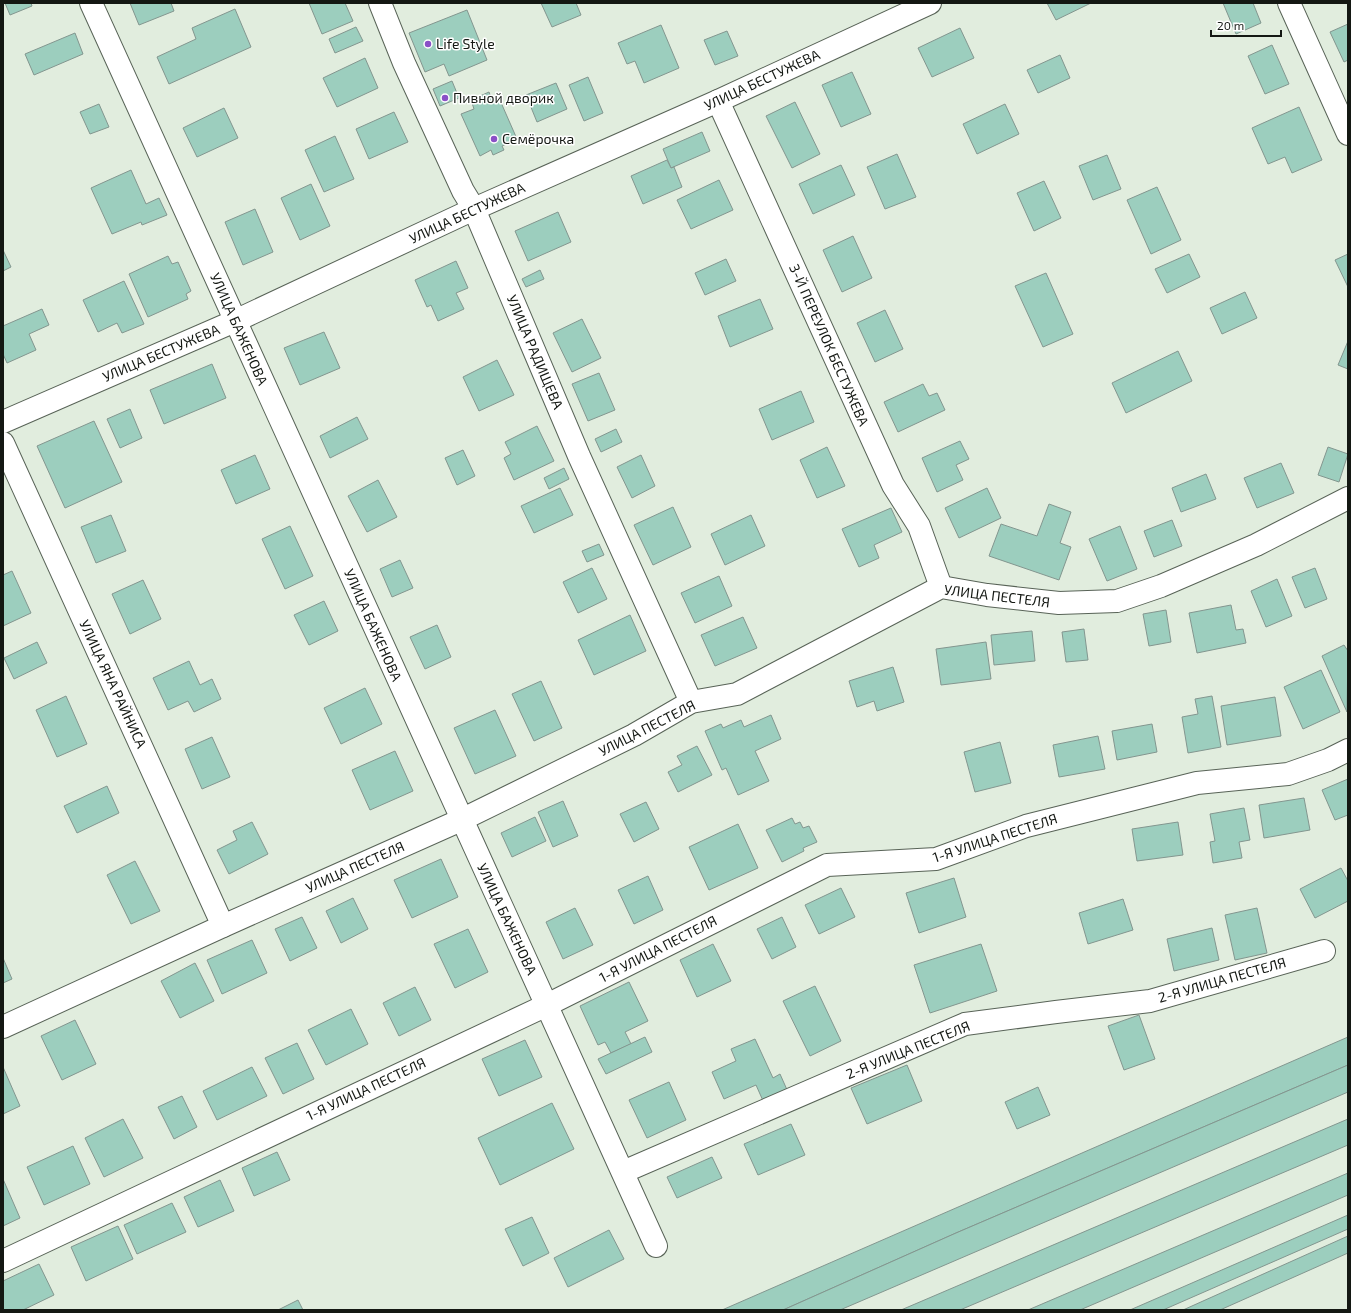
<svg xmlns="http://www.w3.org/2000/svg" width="1351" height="1313" font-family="'Exo 2',sans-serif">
  <rect width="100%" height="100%" fill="#e1edde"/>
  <g fill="#9ccebe" stroke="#83968f">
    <polygon points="5,3 31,3 32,6 10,15"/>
    <polygon points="130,3 171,3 174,11 139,25"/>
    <polygon points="309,3 345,3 353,21 322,34"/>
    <polygon points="541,3 576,3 581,15 552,27"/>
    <polygon points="1047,3 1091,3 1056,20"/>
    <polygon points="1223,3 1253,3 1261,23 1236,34"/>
    <polygon points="235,9 251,47 169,84 157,57 196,39 192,28"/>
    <polygon points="467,10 487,60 449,76 444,64 425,72 409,33"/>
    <polygon points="1348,24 1348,60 1344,62 1330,32"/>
    <polygon points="661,25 679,68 644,83 635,61 627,64 618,43"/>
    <polygon points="356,27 363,41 335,53 329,39"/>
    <polygon points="960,28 974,58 932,77 918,48"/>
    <polygon points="727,31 738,56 715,65 704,40"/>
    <polygon points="75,33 83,54 34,75 25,54"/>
    <polygon points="1272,45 1289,84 1265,94 1248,56"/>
    <polygon points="1060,55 1070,78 1038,93 1027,70"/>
    <polygon points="365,58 378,88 337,107 323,78"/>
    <polygon points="852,72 871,114 841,127 822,85"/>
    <polygon points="588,77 603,113 584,121 569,85"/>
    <polygon points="452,81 459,98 440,106 433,89"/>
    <polygon points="556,83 567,109 537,122 526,95"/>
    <polygon points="489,92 492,100 499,98 517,139 502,146 504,150 493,155 491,150 480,156 461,114 474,109 471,100"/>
    <polygon points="795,102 820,154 792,168 766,116"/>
    <polygon points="99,104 109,127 90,134 80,112"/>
    <polygon points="1005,104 1019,134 977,154 963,124"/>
    <polygon points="1299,107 1322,160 1292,173 1285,157 1268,164 1252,128"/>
    <polygon points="224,108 238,138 197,157 183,128"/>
    <polygon points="394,112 408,142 369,159 356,129"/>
    <polygon points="702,132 710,151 671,168 663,149"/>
    <polygon points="335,136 354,179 324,192 305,150"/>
    <polygon points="897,154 916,197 885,209 867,167"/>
    <polygon points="1107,155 1121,189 1093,200 1079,166"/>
    <polygon points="667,160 671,168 674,167 682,187 643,204 631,176"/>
    <polygon points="841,165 855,195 813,214 799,184"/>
    <polygon points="131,170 146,204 159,198 167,215 142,225 141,222 112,234 91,188"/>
    <polygon points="719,180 733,210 691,229 677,200"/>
    <polygon points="1044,181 1061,218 1034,231 1017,193"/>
    <polygon points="311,184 330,226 300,240 281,198"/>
    <polygon points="1157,187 1181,240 1151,254 1127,200"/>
    <polygon points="255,209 273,252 243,265 225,222"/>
    <polygon points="558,212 571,242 528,261 515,231"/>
    <polygon points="853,236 872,278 842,292 823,250"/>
    <polygon points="3,250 11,267 3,271"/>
    <polygon points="1189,254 1200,277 1167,293 1155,269"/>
    <polygon points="1348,254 1348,287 1335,260"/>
    <polygon points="168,256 172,264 178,262 191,291 186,294 188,299 148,317 129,274"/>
    <polygon points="726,259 736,281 705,295 695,273"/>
    <polygon points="456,261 468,288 456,293 464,309 438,321 431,305 427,307 415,280"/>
    <polygon points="540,270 544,279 526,287 522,279"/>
    <polygon points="1046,273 1073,334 1043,347 1015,286"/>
    <polygon points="124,281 144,324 122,333 117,323 98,332 83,300"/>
    <polygon points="1245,292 1257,318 1222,334 1210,308"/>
    <polygon points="760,299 773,329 730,347 718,316"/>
    <polygon points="42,309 49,325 29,334 36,350 7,363 3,354 3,326"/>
    <polygon points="885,310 903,349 875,362 857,323"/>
    <polygon points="582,319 601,358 572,372 553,333"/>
    <polygon points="324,332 340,368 300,385 284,348"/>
    <polygon points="1348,341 1348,369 1338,365"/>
    <polygon points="1178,351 1192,381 1126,413 1112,383"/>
    <polygon points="497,360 514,395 479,411 463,377"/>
    <polygon points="212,364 226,398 164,424 150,390"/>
    <polygon points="599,373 615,410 588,421 572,384"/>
    <polygon points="923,384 929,396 937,393 945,410 898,432 884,402"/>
    <polygon points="801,391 814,422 772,440 759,409"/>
    <polygon points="130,409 142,438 120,448 107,419"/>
    <polygon points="357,417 368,439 330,458 320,436"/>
    <polygon points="94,421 122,482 65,508 37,446"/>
    <polygon points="537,426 554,461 514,480 504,458 511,454 505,442"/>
    <polygon points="616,429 622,442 601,452 595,439"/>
    <polygon points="960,441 969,459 956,465 963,480 937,492 922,458"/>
    <polygon points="827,447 845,486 817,498 800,460"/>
    <polygon points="1328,447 1348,454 1339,482 1318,475"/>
    <polygon points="463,450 475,476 457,485 445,458"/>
    <polygon points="255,455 270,489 236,504 221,470"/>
    <polygon points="641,455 655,486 632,498 617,467"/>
    <polygon points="1281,463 1294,493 1257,508 1244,478"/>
    <polygon points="564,468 569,479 549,489 544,478"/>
    <polygon points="1206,474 1216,499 1181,512 1172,488"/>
    <polygon points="378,480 397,517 367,532 348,496"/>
    <polygon points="560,488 573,515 534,533 521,506"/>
    <polygon points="987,488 1001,518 959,538 945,508"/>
    <polygon points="1049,504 1071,512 1060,543 1071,547 1059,580 989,556 1001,524 1037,536"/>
    <polygon points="673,507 691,547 653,565 634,525"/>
    <polygon points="891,508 902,532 874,545 879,558 859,567 842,529"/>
    <polygon points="111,515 126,551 96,563 81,527"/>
    <polygon points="751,515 765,546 725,565 711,534"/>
    <polygon points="1172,520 1182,546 1154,557 1144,531"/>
    <polygon points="290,526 313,576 285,589 262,539"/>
    <polygon points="1120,526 1137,569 1107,581 1089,539"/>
    <polygon points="599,544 604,555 587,562 582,551"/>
    <polygon points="400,560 413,588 392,597 380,569"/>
    <polygon points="592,568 607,599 578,613 563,582"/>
    <polygon points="1315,568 1327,599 1305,608 1292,577"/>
    <polygon points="12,571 31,613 3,626 3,575"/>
    <polygon points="719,576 732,606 695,623 681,593"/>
    <polygon points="1277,579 1292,616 1266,627 1251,591"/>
    <polygon points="143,580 161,619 130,634 112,594"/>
    <polygon points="324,601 338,631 309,645 294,615"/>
    <polygon points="1231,605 1236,630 1243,629 1246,643 1197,653 1189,613"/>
    <polygon points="1166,610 1171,642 1149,646 1143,614"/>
    <polygon points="630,615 646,651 594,675 578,640"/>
    <polygon points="743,617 757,648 715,666 701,635"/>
    <polygon points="437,625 451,657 425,669 410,637"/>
    <polygon points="1084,629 1088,660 1066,662 1062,632"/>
    <polygon points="1032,631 1035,661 994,665 991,635"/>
    <polygon points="37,642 47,663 14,679 4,658"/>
    <polygon points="986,642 991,679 941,685 936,649"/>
    <polygon points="1344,645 1348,651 1347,712 1322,656"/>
    <polygon points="189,661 200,685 212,679 221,699 194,712 188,701 168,710 153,678"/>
    <polygon points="893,667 904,702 877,711 874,701 857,707 849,681"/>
    <polygon points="1321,670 1340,712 1303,729 1284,687"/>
    <polygon points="541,681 562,728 534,741 512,694"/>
    <polygon points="365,688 382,724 341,744 324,708"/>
    <polygon points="66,696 87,744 57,757 36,710"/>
    <polygon points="1212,696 1221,747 1188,753 1182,717 1198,714 1195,699"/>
    <polygon points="1275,697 1281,736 1227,745 1221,706"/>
    <polygon points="495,710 516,756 475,774 454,728"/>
    <polygon points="771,715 781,739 755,751 769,781 738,795 726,768 722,770 705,731 721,724 723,728 741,720 744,727"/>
    <polygon points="1152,724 1157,752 1117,760 1112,731"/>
    <polygon points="1098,736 1105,769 1059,777 1053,745"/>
    <polygon points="212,737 230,777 202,789 185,749"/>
    <polygon points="1000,742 1011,783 975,792 964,752"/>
    <polygon points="697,746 712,775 678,792 668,772 682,765 677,756"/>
    <polygon points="395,751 413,791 370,810 352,770"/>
    <polygon points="1348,779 1348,815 1335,820 1322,790"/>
    <polygon points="107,786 119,813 77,833 64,806"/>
    <polygon points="1304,798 1310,830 1264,838 1259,805"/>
    <polygon points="563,801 578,836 553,847 538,812"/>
    <polygon points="646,802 659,829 634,842 620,814"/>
    <polygon points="1244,808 1250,840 1239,842 1242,858 1213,863 1210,842 1215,841 1210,814"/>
    <polygon points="535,817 546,841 512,857 501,833"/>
    <polygon points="792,818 795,824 800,822 803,828 809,826 817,842 803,848 804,851 782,862 766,830"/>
    <polygon points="252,822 268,854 229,874 217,850 237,840 233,831"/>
    <polygon points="1178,822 1183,855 1137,861 1132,829"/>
    <polygon points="738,824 758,868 709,890 689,847"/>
    <polygon points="441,859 458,897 412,918 394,880"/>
    <polygon points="135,861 160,911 131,924 107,875"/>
    <polygon points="1341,868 1348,881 1348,901 1315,918 1300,889"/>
    <polygon points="648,876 663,910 634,924 618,890"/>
    <polygon points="954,878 966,917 919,933 906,893"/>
    <polygon points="841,888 855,917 819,934 805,905"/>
    <polygon points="353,898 368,929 341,943 326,911"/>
    <polygon points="1123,899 1133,930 1088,944 1079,913"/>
    <polygon points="575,908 593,945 563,959 546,922"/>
    <polygon points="1257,908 1267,953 1235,960 1225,915"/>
    <polygon points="302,917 317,948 290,961 275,929"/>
    <polygon points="782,917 796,947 772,959 757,929"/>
    <polygon points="1212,928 1219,960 1174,971 1167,939"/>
    <polygon points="468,929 488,972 455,988 434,944"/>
    <polygon points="252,940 267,973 222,994 207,960"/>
    <polygon points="713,944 731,981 697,997 680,960"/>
    <polygon points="981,944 997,991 930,1013 914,965"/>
    <polygon points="3,958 12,979 3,983"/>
    <polygon points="195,963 214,1001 180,1018 161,981"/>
    <polygon points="629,982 648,1021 625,1032 631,1044 611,1053 605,1042 598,1045 580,1006"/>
    <polygon points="815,986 841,1041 810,1056 783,1001"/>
    <polygon points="415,987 431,1020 399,1036 383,1003"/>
    <polygon points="351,1009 368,1044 326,1065 308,1030"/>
    <polygon points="1139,1015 1155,1059 1124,1070 1108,1026"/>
    <polygon points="75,1020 96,1064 62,1080 41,1036"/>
    <polygon points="645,1037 652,1052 606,1074 598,1059"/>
    <polygon points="1348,1037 1348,1065 956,1233 783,1310 722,1310"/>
    <polygon points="755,1039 773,1078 780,1074 788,1092 764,1103 756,1085 724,1099 712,1072 736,1061 731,1049"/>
    <polygon points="525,1040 542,1077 499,1096 482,1059"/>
    <polygon points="297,1043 314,1079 283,1094 265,1058"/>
    <polygon points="907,1065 922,1101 867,1124 851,1088"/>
    <polygon points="1348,1065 1348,1092 840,1310 783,1310 956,1233"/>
    <polygon points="3,1067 20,1106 3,1114"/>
    <polygon points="252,1067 267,1096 217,1120 203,1091"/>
    <polygon points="669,1082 686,1120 647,1138 629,1100"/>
    <polygon points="1038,1087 1050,1115 1017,1129 1005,1102"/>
    <polygon points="182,1096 197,1127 174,1139 158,1107"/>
    <polygon points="552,1103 574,1149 500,1185 478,1138"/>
    <polygon points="123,1119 143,1158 104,1177 85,1138"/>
    <polygon points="1348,1119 1348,1145 960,1310 901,1310"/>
    <polygon points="791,1124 805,1155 758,1175 744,1144"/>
    <polygon points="73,1146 90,1184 44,1205 27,1167"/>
    <polygon points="277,1152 290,1180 254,1196 242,1168"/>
    <polygon points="712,1157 722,1178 677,1198 667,1177"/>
    <polygon points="1348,1173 1348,1195 1080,1310 1028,1310"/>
    <polygon points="3,1179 20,1218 3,1226"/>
    <polygon points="220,1180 234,1211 198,1227 184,1197"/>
    <polygon points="172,1203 186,1232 137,1254 124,1225"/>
    <polygon points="1348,1215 1348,1229 1163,1310 1130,1310"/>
    <polygon points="532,1217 549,1253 523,1266 505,1229"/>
    <polygon points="118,1226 133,1259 86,1281 71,1247"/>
    <polygon points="609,1230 624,1259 568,1287 554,1258"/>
    <polygon points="1348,1236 1348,1253 1220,1310 1183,1310"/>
    <polygon points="39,1264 54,1295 23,1310 3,1310 3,1281"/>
    <polygon points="298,1300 303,1310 278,1310"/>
  </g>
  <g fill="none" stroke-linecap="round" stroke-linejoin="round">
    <defs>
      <g id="minor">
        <polyline points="91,3 656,1246"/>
        <polyline points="380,3 404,63 463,191 474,209 579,456 691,702"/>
        <polyline points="1289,3 1348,134"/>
        <polyline points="718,101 893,485 919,526 941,587"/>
        <polyline points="3,422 235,321 474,209 718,101 930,3"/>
        <polyline points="3,443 223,926"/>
        <polyline points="3,1027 223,926 461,820 634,735 691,702 737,694 941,587 987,595 1059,603 1117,601 1161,586 1256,545 1348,498"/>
        <polyline points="623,1172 965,1024 1056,1012 1150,1001 1324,951"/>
        <polyline points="3,1261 547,1005 827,865 936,859 1026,826 1197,783 1288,774 1328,760 1348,750"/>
      </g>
    </defs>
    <use href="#minor" stroke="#586357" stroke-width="24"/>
    <use href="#minor" stroke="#fff" stroke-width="22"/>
  </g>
  <g fill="#8a50c7" stroke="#fff" stroke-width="1.5">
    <circle cx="428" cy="44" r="4"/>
    <circle cx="445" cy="98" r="4"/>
    <circle cx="494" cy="139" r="4"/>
  </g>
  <g text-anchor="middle" stroke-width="3" stroke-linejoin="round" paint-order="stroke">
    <g font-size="14" fill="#141813" stroke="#fff" text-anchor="start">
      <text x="436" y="49">Life Style</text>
      <text x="453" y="103">Пивной дворик</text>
      <text x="502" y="144">Семёрочка</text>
    </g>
    <g font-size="14" fill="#141813" stroke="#fff">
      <text transform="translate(762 80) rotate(-25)" y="5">УЛИЦА БЕСТУЖЕВА</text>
      <text transform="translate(467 213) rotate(-25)" y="5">УЛИЦА БЕСТУЖЕВА</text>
      <text transform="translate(239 329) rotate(66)" y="5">УЛИЦА БАЖЕНОВА</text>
      <text transform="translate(829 345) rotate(66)" y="5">3-Й ПЕРЕУЛОК БЕСТУЖЕВА</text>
      <text transform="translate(535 352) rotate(67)" y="5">УЛИЦА РАДИЩЕВА</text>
      <text transform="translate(161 353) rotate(-23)" y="5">УЛИЦА БЕСТУЖЕВА</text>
      <text transform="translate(997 596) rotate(7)" y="5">УЛИЦА ПЕСТЕЛЯ</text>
      <text transform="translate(373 625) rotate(66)" y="5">УЛИЦА БАЖЕНОВА</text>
      <text transform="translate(113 684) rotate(65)" y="5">УЛИЦА ЯНА РАЙНИСА</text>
      <text transform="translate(647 728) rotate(-27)" y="5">УЛИЦА ПЕСТЕЛЯ</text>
      <text transform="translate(995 838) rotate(-18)" y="5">1-Я УЛИЦА ПЕСТЕЛЯ</text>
      <text transform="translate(355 867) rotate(-24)" y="5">УЛИЦА ПЕСТЕЛЯ</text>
      <text transform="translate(507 919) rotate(65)" y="5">УЛИЦА БАЖЕНОВА</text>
      <text transform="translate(658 949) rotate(-27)" y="5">1-Я УЛИЦА ПЕСТЕЛЯ</text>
      <text transform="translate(1222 980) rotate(-16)" y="5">2-Я УЛИЦА ПЕСТЕЛЯ</text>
      <text transform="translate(908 1050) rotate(-22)" y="5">2-Я УЛИЦА ПЕСТЕЛЯ</text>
      <text transform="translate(366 1089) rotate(-25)" y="5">1-Я УЛИЦА ПЕСТЕЛЯ</text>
    </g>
  </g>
  <rect width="1351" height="1313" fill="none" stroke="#141813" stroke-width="8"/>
  <path d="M1211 30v6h70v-6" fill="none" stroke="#141813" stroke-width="2"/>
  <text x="1217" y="30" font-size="12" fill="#141813" stroke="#ffffff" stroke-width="3" paint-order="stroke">20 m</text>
</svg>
